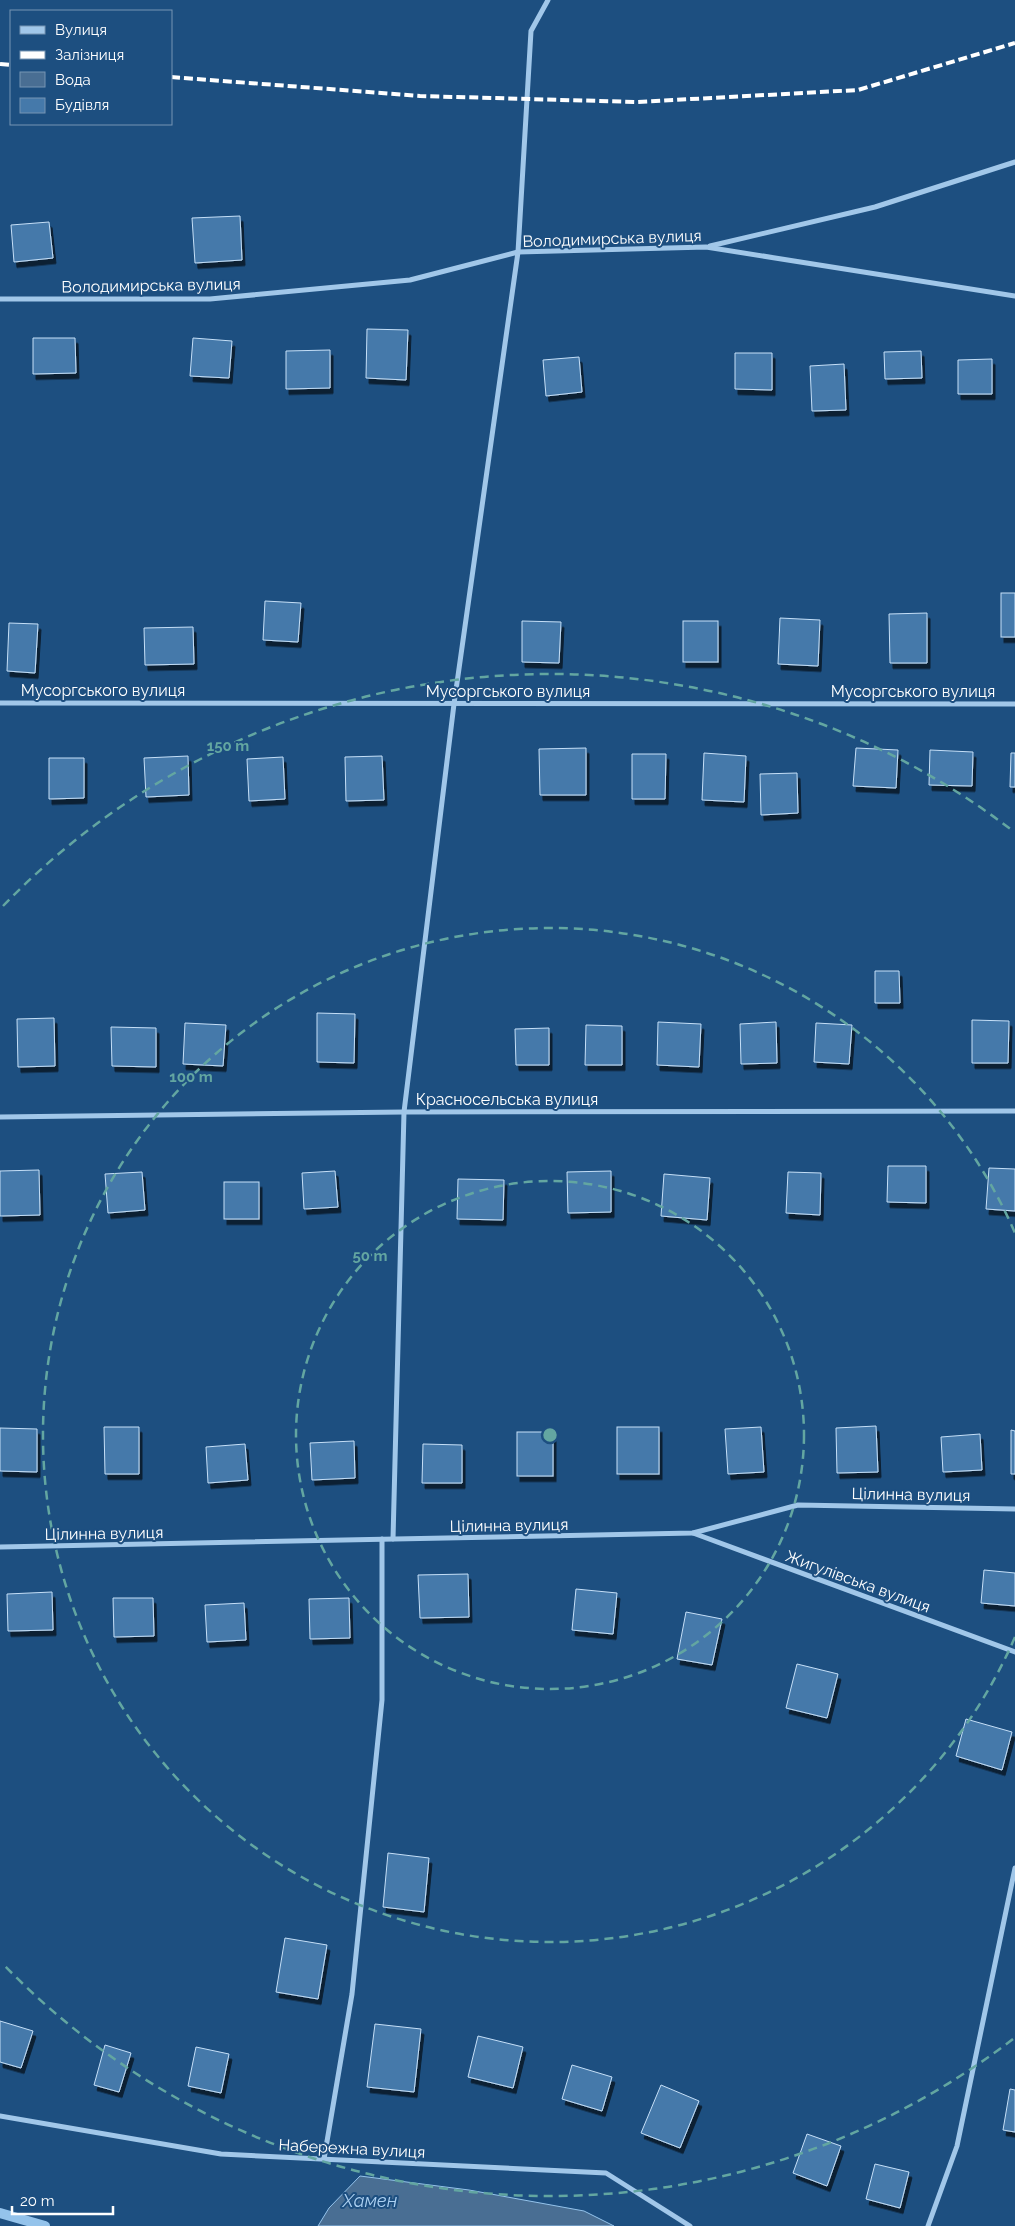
<svg xmlns="http://www.w3.org/2000/svg" width="1015" height="2226" font-family="Raleway,sans-serif">
  <defs>
    <filter id="shadow"><feDropShadow dx="3" dy="5.5" stdDeviation="0" flood-color="#0009"/></filter>
  </defs>
  <rect width="100%" height="100%" fill="#1d4f80"/>
  <polygon fill="#496e93" stroke="#94c3eb" points="360,2176 469,2190 584,2211 614,2226 318,2226 329,2208"/>
  <g fill="none" stroke-linecap="round" stroke-linejoin="round">
    <polyline stroke="#94c3eb" stroke-width="10" points="0,2213 45,2226"/>
  </g>
  <g fill="#4579aa" stroke="#c5dff7" filter="url(#shadow)">
    <polygon points="240,216 242,260 195,263 192,218"/>
    <polygon points="49,222 53,258 14,262 11,225"/>
    <polygon points="367,329 408,330 406,380 366,378"/>
    <polygon points="33,338 75,338 76,373 33,374"/>
    <polygon points="193,338 232,341 229,378 190,376"/>
    <polygon points="330,350 330,388 286,389 286,351"/>
    <polygon points="921,351 922,378 885,379 884,352"/>
    <polygon points="735,353 772,353 772,390 735,389"/>
    <polygon points="579,357 582,392 546,396 543,360"/>
    <polygon points="992,359 992,394 958,394 958,360"/>
    <polygon points="844,364 846,410 812,411 810,366"/>
    <rect x="1001" y="593" width="14" height="44"/>
    <polygon points="265,601 301,603 298,642 263,640"/>
    <polygon points="927,613 927,663 890,663 889,614"/>
    <polygon points="780,618 820,620 818,666 778,664"/>
    <polygon points="522,621 561,622 559,663 522,662"/>
    <rect x="683" y="621" width="35" height="41"/>
    <polygon points="9,623 38,624 35,673 7,671"/>
    <polygon points="193,627 194,664 145,665 144,628"/>
    <polygon points="586,748 586,795 540,795 539,749"/>
    <polygon points="856,748 898,750 896,788 853,786"/>
    <polygon points="930,750 973,752 972,786 929,785"/>
    <polygon points="704,753 746,756 744,802 702,800"/>
    <polygon points="1011,753 1015,753 1015,787 1010,787"/>
    <polygon points="632,754 666,754 665,799 632,799"/>
    <polygon points="188,756 189,795 146,797 144,758"/>
    <polygon points="382,756 384,800 346,801 345,757"/>
    <polygon points="283,757 285,799 249,801 247,759"/>
    <polygon points="49,758 84,758 84,798 49,799"/>
    <polygon points="797,773 798,813 761,815 760,774"/>
    <polygon points="875,971 899,971 900,1003 875,1003"/>
    <polygon points="317,1013 355,1014 354,1063 317,1062"/>
    <polygon points="54,1018 55,1066 18,1067 17,1019"/>
    <polygon points="972,1020 1009,1021 1008,1063 972,1063"/>
    <polygon points="658,1022 701,1024 699,1067 657,1065"/>
    <polygon points="776,1022 777,1063 741,1064 740,1024"/>
    <polygon points="185,1023 226,1025 223,1066 183,1064"/>
    <polygon points="816,1023 852,1025 849,1064 814,1062"/>
    <polygon points="586,1025 622,1026 622,1065 585,1065"/>
    <polygon points="111,1027 156,1028 156,1067 112,1066"/>
    <polygon points="549,1028 549,1065 516,1065 515,1029"/>
    <polygon points="888,1166 926,1166 926,1203 887,1202"/>
    <polygon points="989,1168 1015,1169 1015,1211 986,1209"/>
    <polygon points="39,1170 40,1215 0,1216 0,1171"/>
    <polygon points="335,1171 338,1207 304,1209 302,1173"/>
    <polygon points="611,1171 611,1212 568,1213 567,1172"/>
    <polygon points="142,1172 145,1210 108,1213 105,1174"/>
    <polygon points="788,1172 821,1173 820,1215 786,1213"/>
    <polygon points="664,1174 710,1178 707,1220 661,1216"/>
    <polygon points="458,1179 504,1180 503,1220 457,1219"/>
    <rect x="224" y="1182" width="35" height="37"/>
    <polygon points="876,1426 878,1472 837,1473 836,1428"/>
    <polygon points="104,1427 139,1427 139,1474 105,1474"/>
    <rect x="617" y="1427" width="42" height="47"/>
    <polygon points="761,1427 764,1472 728,1474 725,1429"/>
    <polygon points="0,1428 37,1429 37,1472 0,1471"/>
    <polygon points="1011,1430 1015,1431 1015,1474 1011,1474"/>
    <rect x="517" y="1432" width="36" height="44"/>
    <polygon points="980,1434 982,1470 943,1472 941,1437"/>
    <polygon points="354,1441 355,1478 312,1480 310,1443"/>
    <polygon points="245,1444 248,1480 208,1483 206,1447"/>
    <polygon points="423,1444 462,1445 462,1483 422,1483"/>
    <polygon points="984,1570 1015,1573 1015,1606 981,1603"/>
    <polygon points="468,1574 469,1617 420,1618 418,1575"/>
    <polygon points="576,1589 617,1593 613,1634 572,1630"/>
    <polygon points="52,1592 53,1630 8,1631 7,1594"/>
    <polygon points="113,1598 153,1598 154,1636 114,1637"/>
    <polygon points="349,1598 350,1638 310,1639 309,1599"/>
    <polygon points="244,1603 246,1640 207,1642 205,1605"/>
    <polygon points="686,1612 722,1619 712,1665 677,1659"/>
    <polygon points="797,1664 838,1674 827,1718 786,1708"/>
    <polygon points="966,1719 1012,1732 1002,1770 956,1756"/>
    <polygon points="388,1853 429,1858 424,1912 383,1907"/>
    <polygon points="285,1938 327,1945 318,1999 276,1992"/>
    <polygon points="0,2021 33,2031 21,2068 0,2062"/>
    <polygon points="375,2024 421,2029 414,2092 367,2087"/>
    <polygon points="478,2036 523,2047 513,2088 468,2077"/>
    <polygon points="105,2045 131,2053 119,2092 94,2085"/>
    <polygon points="196,2047 229,2054 221,2093 188,2086"/>
    <polygon points="572,2065 612,2077 602,2111 562,2099"/>
    <polygon points="661,2085 699,2101 680,2148 641,2133"/>
    <polygon points="1010,2089 1015,2090 1015,2132 1003,2130"/>
    <polygon points="807,2134 841,2146 827,2186 793,2173"/>
    <polygon points="875,2164 909,2172 900,2208 866,2199"/>
  </g>
  <g fill="none" stroke-linecap="round" stroke-linejoin="round">
    <g stroke="#a1c7e9" stroke-width="5">
      <polyline points="710,246 875,207 1015,162"/>
      <polyline points="0,299 210,299 410,280 518,252 706,247 1015,296"/>
      <polyline points="0,703 1015,704"/>
      <polyline points="0,1117 404,1112 1015,1111"/>
      <polyline points="693,1533 1015,1652"/>
      <polyline points="393,1539 404,1112 454,704 518,252 531,31 548,0"/>
      <polyline points="0,1547 693,1533 798,1505 1015,1509"/>
      <polyline points="0,2116 221,2154 606,2173 690,2226"/>
      <polyline points="324,2159 352,1994 382,1700 382,1539"/>
      <polyline points="928,2226 957,2146 1015,1868"/>
    </g>
    <g stroke="#fff" stroke-width="4" stroke-dasharray="9 4" stroke-linecap="butt">
      <polyline points="0,64 11,65"/>
      <polyline points="171,77 420,96 637,102 858,90 1015,43"/>
    </g>
  </g>
  <g fill="none" stroke="#63a6a1" stroke-width="2.5" stroke-dasharray="9 6">
    <circle cx="550" cy="1435" r="254"/>
    <path d="M1015 1637A507 507 0 1 1 1015 1233"/>
    <path d="M1013 2039A761 761 0 0 1 3 1964M3 906A761 761 0 0 1 1013 831"/>
  </g>
  <g text-anchor="middle" stroke-width="4" stroke-linejoin="round" paint-order="stroke">
    <g font-size="16" fill="#fff" stroke="#1d4f80">
      <text transform="translate(612 238) rotate(-2)" y="6">Володимирська вулиця</text>
      <text transform="translate(151 285) rotate(-1)" y="6">Володимирська вулиця</text>
      <text x="103" y="696">Мусоргського вулиця</text>
      <text x="508" y="697">Мусоргського вулиця</text>
      <text x="913" y="697">Мусоргського вулиця</text>
      <text x="507" y="1105">Красносельська вулиця</text>
      <text transform="translate(911 1494) rotate(1)" y="6">Цілинна вулиця</text>
      <text transform="translate(509 1525) rotate(-1)" y="6">Цілинна вулиця</text>
      <text transform="translate(104 1533) rotate(-1)" y="6">Цілинна вулиця</text>
      <text transform="translate(858 1581) rotate(20)" y="6">Жигулівська вулиця</text>
      <text transform="translate(352 2148) rotate(3)" y="6">Набережна вулиця</text>
    </g>
    <g font-size="18" font-style="italic" fill="#acd0f1" stroke="#1d4f80">
      <text x="370" y="2207">Хамен</text>
    </g>
  </g>
  <circle cx="550" cy="1435" r="8" fill="#63a6a1" stroke="#1d4f80" stroke-width="2.5"/>
  <g font-size="15" text-anchor="middle" font-weight="bold" fill="#63a6a1" stroke="#1d4f80" stroke-width="4" stroke-linejoin="round" paint-order="stroke">
    <text x="228" y="751">150 m</text>
    <text x="191" y="1082">100 m</text>
    <text x="370" y="1261">50 m</text>
  </g>
  <rect x="10" y="10" width="162" height="115" fill="#1d4f80" stroke="#7795b3"/>
  <rect x="20" y="26" width="25" height="8" fill="#a1c7e9" stroke="#7795b3"/>
  <text x="55" y="35" font-size="15" fill="#ffffff">Вулиця</text>
  <rect x="20" y="51" width="25" height="8" fill="#ffffff" stroke="#7795b3"/>
  <text x="55" y="60" font-size="15" fill="#ffffff">Залізниця</text>
  <rect x="20" y="72" width="25" height="15" fill="#496e93" stroke="#7795b3"/>
  <text x="55" y="85" font-size="15" fill="#ffffff">Вода</text>
  <rect x="20" y="98" width="25" height="15" fill="#4579aa" stroke="#7795b3"/>
  <text x="55" y="110" font-size="15" fill="#ffffff">Будівля</text>
  <path d="M12 2206v8h101v-8" fill="none" stroke="#ffffff" stroke-width="2.5"/>
  <text x="20" y="2206" font-size="15" fill="#ffffff" stroke="#1d4f80" stroke-width="4" paint-order="stroke">20 m</text>
</svg>
